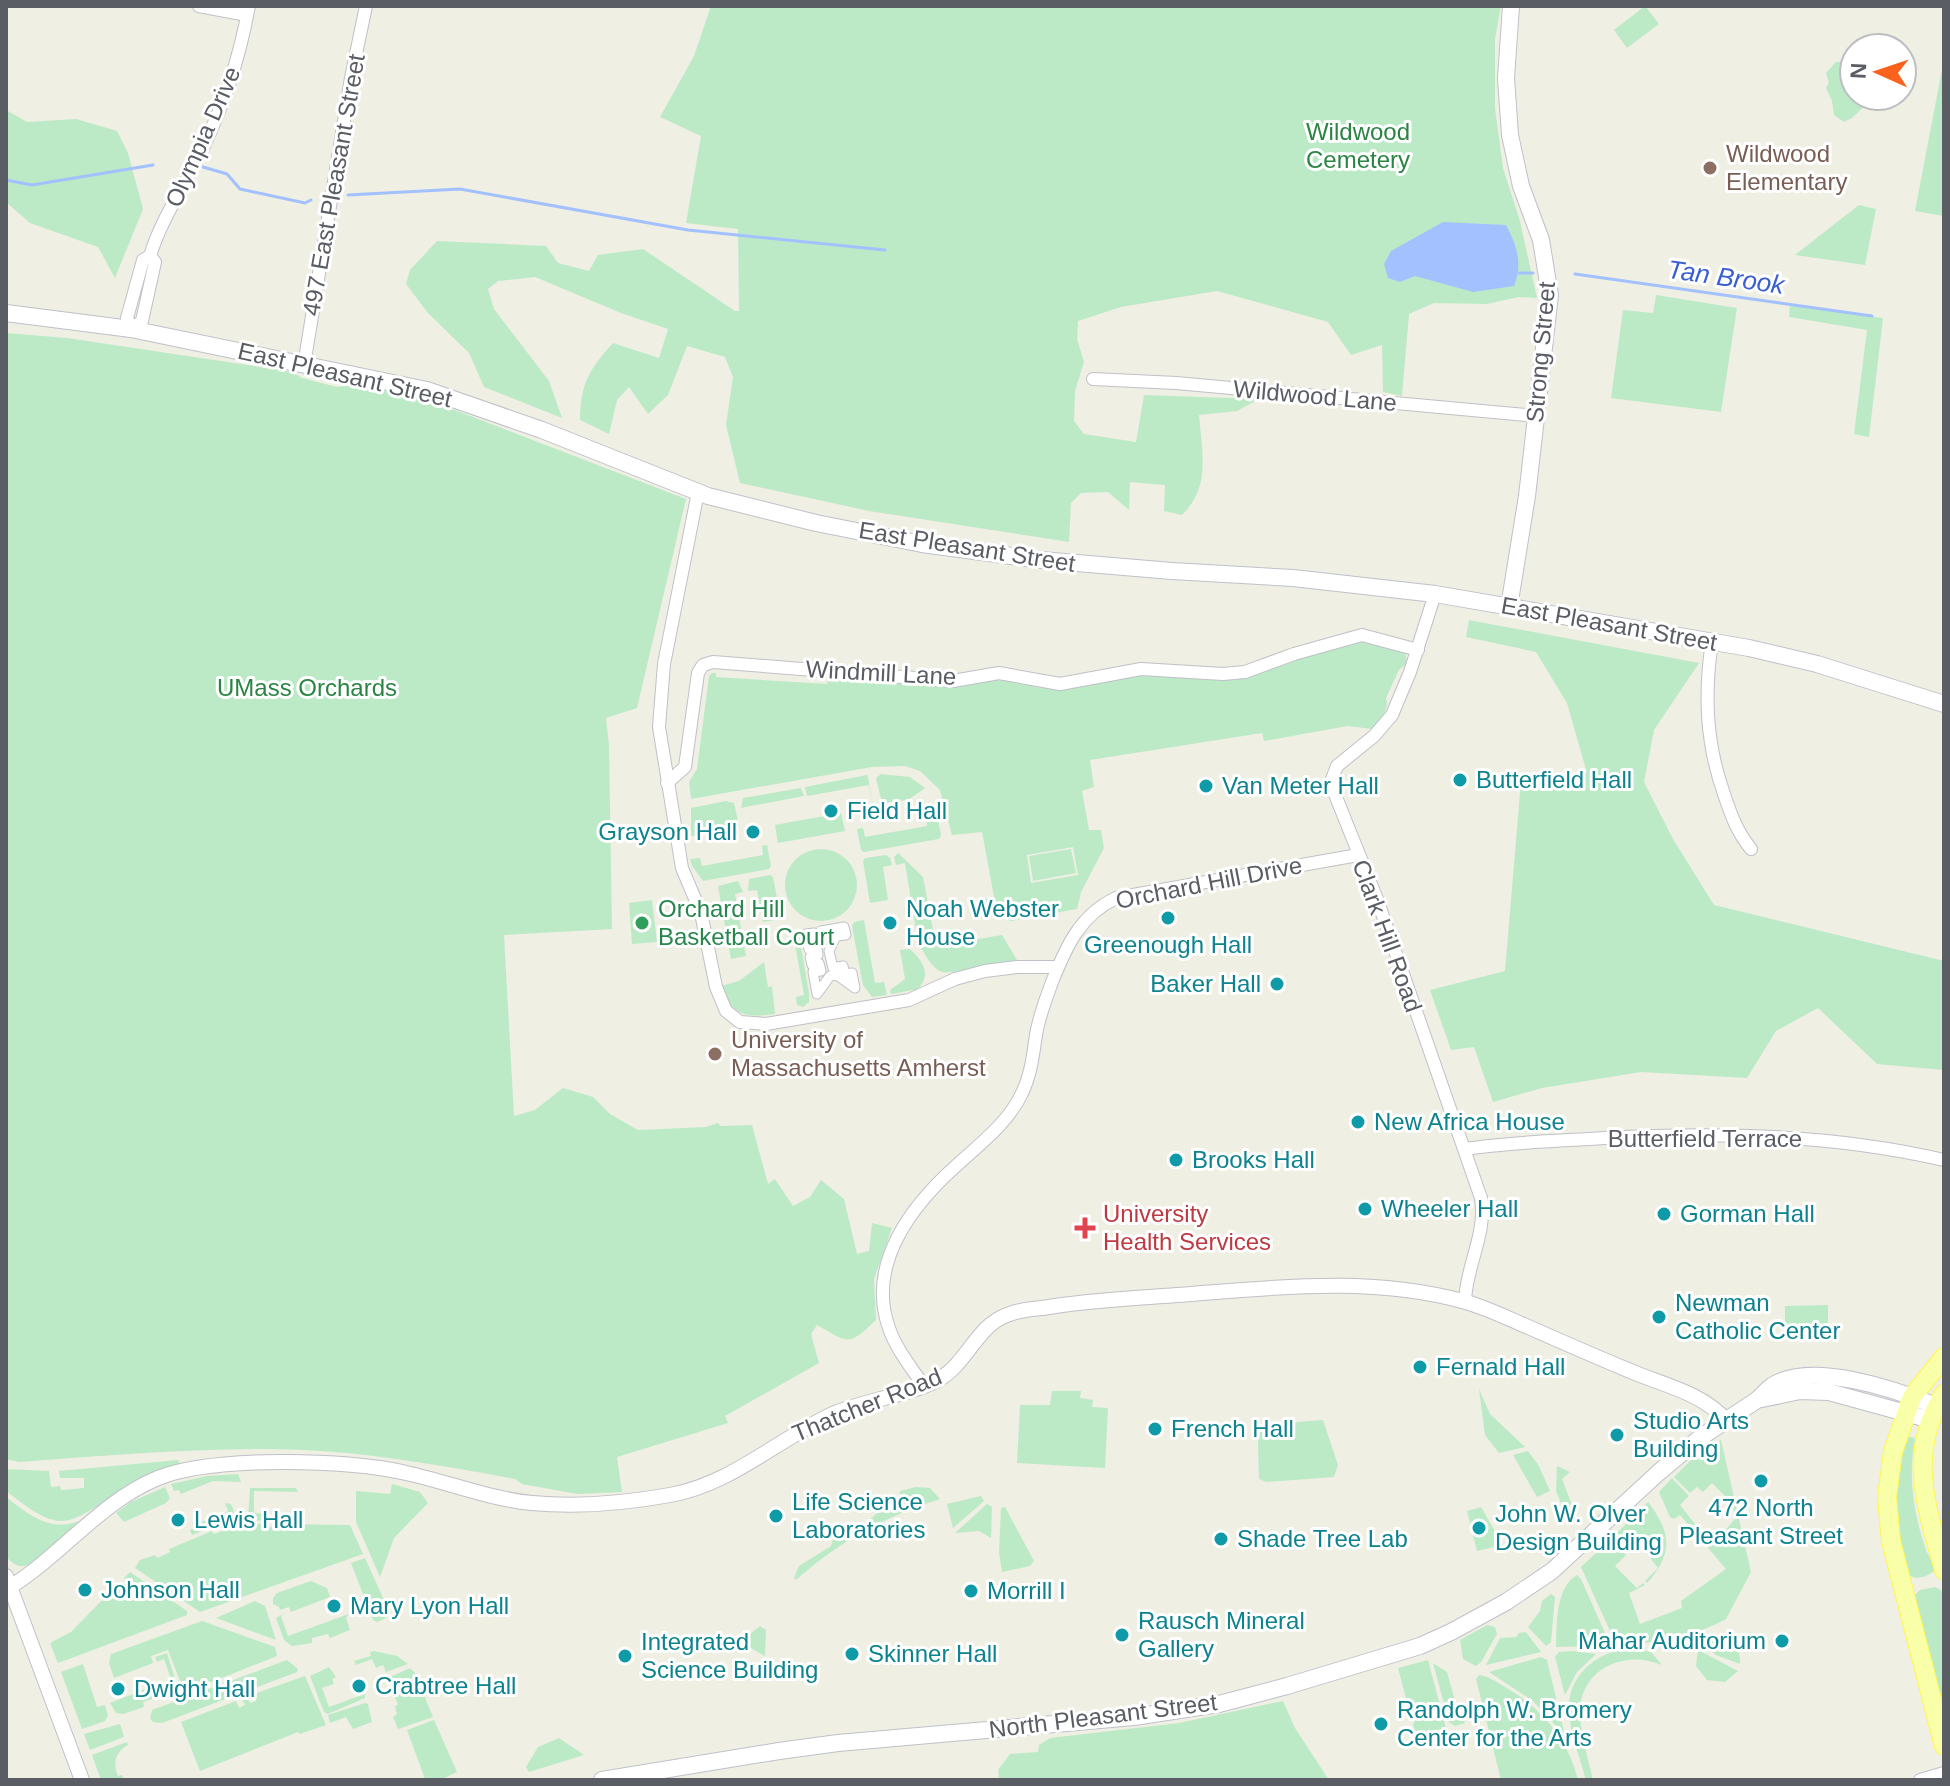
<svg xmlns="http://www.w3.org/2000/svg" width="1950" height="1786" font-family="Helvetica,sans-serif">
  <rect width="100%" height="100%" fill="#efefe3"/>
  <g fill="#bceac7" fill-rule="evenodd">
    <path d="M711,6H1501L1495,39V108L1503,168L1520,221L1537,298L1519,297L1487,304L1434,303L1409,314L1402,396L1383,392L1382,345L1351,355L1328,322L1217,291L1121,307L1078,321L1077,339L1084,362L1075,391L1074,421L1084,434L1136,442L1144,395L1259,399L1237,411L1199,415C1202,452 1211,487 1182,515L1164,511L1165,485L1130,482L1129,510L1108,492L1081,493L1071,503L1069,542L869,511L740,483L726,425L733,377L725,357L687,346L668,395L648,414L629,387L617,400L609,434L580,420C581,383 588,371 613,343L659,358L668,329L621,313L535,277L498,281L488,289L494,309L549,381L562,418L484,387L469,353L428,313L406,284L410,270L437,241L546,246L558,263L589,271L598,255L643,249L735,311H739L738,229L686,223L701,136L660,117L694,56Z"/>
    <polygon points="1645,6 1659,24 1627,48 1614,30"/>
    <polygon points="1854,58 1854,96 1873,96 1873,98 1852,118 1844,122 1834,115 1832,101 1826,88 1829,82 1826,73 1836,62 1852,61"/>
    <polygon points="1944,59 1944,216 1915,211"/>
    <polygon points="6,110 27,122 76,119 117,131 128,153 143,209 115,278 98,247 30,223 6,202"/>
    <polygon points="1859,205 1876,209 1865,265 1795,255"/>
    <polygon points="1656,295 1737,308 1721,412 1611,398 1623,310 1653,313"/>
    <polygon points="1790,305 1883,318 1869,437 1854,434 1867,330 1789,317"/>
    <path d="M6,333L67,338L281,370L292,372L302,378L337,387L358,384L439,404L686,499L637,708L606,718L609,745L612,929L504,935L514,1116L535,1110L563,1088L593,1097L610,1114L638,1130L706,1127L718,1123L720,1126L752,1125L768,1184L775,1179L793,1206L810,1197L821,1180L844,1199L857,1254L869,1251L872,1223L892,1228L874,1279L876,1320C848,1347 849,1343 817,1325L811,1334L819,1363L725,1416L728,1423L617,1457L622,1492L577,1494L522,1484L515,1479C433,1464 350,1449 268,1449C185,1449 101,1456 19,1462L6,1459Z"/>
    <polygon points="1469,620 1699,663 1654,730 1644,782 1673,839 1714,905 1944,961 1944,1070 1877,1064 1818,1008 1776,1031 1747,1078 1641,1072 1542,1088 1493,1102 1474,1047 1451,1050 1430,990 1505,971 1521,781 1587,773 1567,703 1536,652 1466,637"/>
    <path d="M1362,641L1405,652L1407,663L1399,670L1386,698C1390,710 1380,720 1372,729L1348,726L1264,741L1262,733L1090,760L1094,787L1082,791L1089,830H1101L1104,848L1081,892L1077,909L1011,921L994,915L985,902V899L994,897L982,832L952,835L940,790L920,771L905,766L872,767L691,799L689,782L697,769L709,676L712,673H716V677L827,684L828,675L1002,678L1041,686L1134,673L1225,679ZM1073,847L1078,875L1031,883L1027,855Z"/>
    <polygon points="881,774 910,777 925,788 908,800 882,803 876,778"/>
    <polygon points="867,775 868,777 873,805 869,785 807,796 805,787"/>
    <polygon points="801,788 804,796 741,808 743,798"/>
    <polygon points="726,801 734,803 739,826 737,831 691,836 691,808"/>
    <polygon points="841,813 845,831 778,843 775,825"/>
    <polygon points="937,815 941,835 939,839 864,852 861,850 857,829 863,828 865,837 927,826 926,817"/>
    <polygon points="767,845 771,866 769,869 703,881 692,866 690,859 700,858 702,866 763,855 762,846"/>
    <circle cx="821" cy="885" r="36"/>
    <polygon points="1071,849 1076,873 1033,881 1029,856"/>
    <path d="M898,853L923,877L936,946L1002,935L1017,960C1004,961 949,975 942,972C931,968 924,952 918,943L922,940L920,931H916L905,863L896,865L894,857Z"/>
    <polygon points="886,855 890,858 892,865 883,867 888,900 870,903 863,861 865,858"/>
    <polygon points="770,875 773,877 781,919 763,922 757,890 748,891 749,879"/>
    <polygon points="738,881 743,892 735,894 746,956 731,959 718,886"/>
    <polygon points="652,900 657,942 632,944 629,903"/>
    <polygon points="864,920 875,983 884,982 887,995 872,997 863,985 852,926 854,922"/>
    <polygon points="793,933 799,935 809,993 809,1002 803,1007 797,1005 796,997 804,995"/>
    <path d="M910,949C925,963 933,978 914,992L913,990L891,994L890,990L905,979L900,950Z"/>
    <path d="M764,962L768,987L772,986L775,1014C745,1018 732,1016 721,986L739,981Z"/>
    <polygon points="1828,1305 1828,1330 1785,1331 1785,1306"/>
    <polygon points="1479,1389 1490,1414 1525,1447 1499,1453 1485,1435"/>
    <polygon points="1052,1391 1081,1391 1080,1398 1093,1400 1092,1407 1108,1408 1105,1468 1017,1463 1020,1405 1050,1405"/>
    <polygon points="1323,1420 1338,1465 1334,1477 1266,1482 1259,1479 1258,1443 1261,1425"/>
    <path d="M1905,1436L1915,1438C1908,1475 1913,1512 1925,1547C1928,1557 1933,1559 1935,1570C1928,1577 1915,1581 1907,1574L1897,1540L1894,1488Z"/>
    <path d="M1721,1440L1751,1572L1726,1619C1695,1636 1655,1646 1620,1642L1610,1631L1581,1567L1611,1539L1626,1555L1615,1566L1637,1588L1643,1583L1645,1585L1629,1593L1640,1624L1682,1608L1681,1601L1726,1569L1680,1515L1674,1519L1670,1517L1659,1492L1672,1478L1689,1496L1680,1505L1709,1542L1723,1533L1735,1519L1732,1499L1729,1500L1712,1483L1703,1492L1697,1487L1690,1493L1674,1477L1693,1458Z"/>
    <polygon points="1528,1451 1539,1466 1550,1491 1537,1497 1513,1455"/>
    <path d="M178,1460L180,1464C162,1470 145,1476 128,1485C110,1495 80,1523 59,1521C40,1519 21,1502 6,1491V1469L49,1471L51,1487L60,1486L61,1490L84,1488V1478H60L59,1471Z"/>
    <polygon points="1557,1466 1570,1472 1562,1479 1572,1505 1570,1506 1572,1515 1568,1520 1556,1491"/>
    <polygon points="238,1474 241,1482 213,1481 181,1494 179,1490 174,1491 171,1484 207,1476"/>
    <polygon points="392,1484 420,1492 428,1503 394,1538 380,1577 356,1522 356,1491 390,1494"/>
    <polygon points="165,1487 170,1498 166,1503 124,1522 116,1513 131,1502"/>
    <path d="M916,1487L930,1488L940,1499C886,1516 838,1542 796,1580L794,1578L799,1566L831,1546L835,1534L865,1524L884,1507L900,1496V1491Z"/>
    <polygon points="250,1488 296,1488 298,1492 254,1491 254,1513 267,1514 267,1521 248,1520"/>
    <polygon points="981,1496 984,1501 953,1528 947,1504"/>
    <path d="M6,1497C31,1516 49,1532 80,1521L35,1562C23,1569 14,1567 6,1556Z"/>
    <path d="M1648,1502C1672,1533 1673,1554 1647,1583L1645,1581L1658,1568L1651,1559L1654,1556L1640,1542L1628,1553L1613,1537Z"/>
    <polygon points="225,1503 231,1504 235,1514 234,1518 192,1535 190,1530 197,1527 196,1524 228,1511"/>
    <polygon points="987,1504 992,1507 991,1538 979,1531 955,1533"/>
    <polygon points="1005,1507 1034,1561 1030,1566 1002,1572 999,1552 1001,1508"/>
    <polygon points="1481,1507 1503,1545 1506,1551 1496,1553 1494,1547 1477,1551 1467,1511"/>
    <polygon points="233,1523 267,1524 268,1527 278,1527 278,1524 350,1525 363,1554 200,1612 135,1568 140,1560 155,1555 157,1558 170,1552 169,1549 212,1531 214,1534 228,1529 227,1525"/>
    <polygon points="365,1558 389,1611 386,1618 377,1622 373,1620 351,1563"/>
    <polygon points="130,1572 187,1611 187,1615 58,1663 50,1643 71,1632 113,1589 116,1592 126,1581 124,1578"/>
    <path d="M1577,1575L1581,1579L1609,1642L1607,1646L1556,1647C1557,1624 1555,1588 1577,1575Z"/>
    <polygon points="311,1581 327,1588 330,1597 291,1612 289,1607 280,1610 279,1607 273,1604 273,1598 277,1593"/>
    <polygon points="1935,1587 1941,1590 1944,1597 1944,1720 1913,1597 1920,1590"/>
    <polygon points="1551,1594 1555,1597 1551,1642 1546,1646 1528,1627 1540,1611 1542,1601"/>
    <polygon points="255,1601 265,1606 276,1640 216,1618"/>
    <polygon points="287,1612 281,1616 288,1636 349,1614 346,1618 350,1630 330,1638 328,1634 312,1638 312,1643 292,1646 284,1640 276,1618"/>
    <polygon points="202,1621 275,1647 277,1656 199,1687 180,1681 168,1650 151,1656 153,1663 114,1678 109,1663 111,1654"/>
    <polygon points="1487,1625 1495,1627 1497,1634 1481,1662 1476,1666 1463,1659 1460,1640"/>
    <polygon points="760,1626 766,1630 765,1656 749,1647 734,1647"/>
    <polygon points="1526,1632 1541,1652 1486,1665 1500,1638 1516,1637 1519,1633"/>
    <path d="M1714,1638C1731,1637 1741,1647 1740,1664L1716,1655L1703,1643Z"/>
    <path d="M1629,1648L1651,1652L1662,1665C1626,1649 1580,1668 1580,1712C1580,1734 1588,1758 1593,1780H1586C1580,1757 1568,1729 1569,1705C1570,1673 1600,1651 1629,1648Z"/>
    <polygon points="1698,1650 1738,1671 1725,1682 1707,1680 1696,1666"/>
    <polygon points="374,1651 397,1656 408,1664 386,1672 383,1665 376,1668 372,1659 356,1665 354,1661 371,1656 370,1652"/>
    <polygon points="1573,1651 1596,1654 1577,1672 1565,1695 1555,1657 1559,1652"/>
    <polygon points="167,1653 176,1682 169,1697 163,1700 161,1696 143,1702 144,1707 123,1714 116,1713 110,1703 171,1679 164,1659 157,1662 155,1657"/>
    <polygon points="1541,1657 1547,1660 1565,1736 1533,1701 1489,1672"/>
    <polygon points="287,1660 298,1669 297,1672 162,1723 153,1722 150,1718 152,1710"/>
    <polygon points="1428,1660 1446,1728 1415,1735 1413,1724 1418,1716 1409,1710 1398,1668"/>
    <polygon points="1433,1663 1447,1672 1459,1715 1463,1718 1465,1723 1455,1726 1449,1722"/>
    <polygon points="83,1664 97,1707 105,1705 108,1715 105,1721 82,1729 61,1672"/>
    <polygon points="329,1667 336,1677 332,1679 334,1684 322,1688 329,1707 365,1694 365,1698 328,1714 324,1712 310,1676"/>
    <polygon points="410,1668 415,1673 433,1717 398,1729 393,1717 397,1714 395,1706 398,1705 388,1678"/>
    <path d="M1479,1675C1489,1676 1498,1683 1507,1688C1542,1709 1568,1739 1578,1780H1501L1476,1679Z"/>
    <polygon points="305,1676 326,1725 300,1734 298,1732 200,1771 181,1722 236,1701 239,1708 245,1705 242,1699 247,1697 250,1703 256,1701 254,1694"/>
    <polygon points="1283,1701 1295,1728 1329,1780 999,1780 998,1770 1010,1754 1038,1752 1039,1745 1050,1738 1179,1723"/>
    <polygon points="365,1703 368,1704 372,1722 353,1729 346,1717 330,1723 328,1715"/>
    <polygon points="434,1720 457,1772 440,1780 423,1780 425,1779 407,1730"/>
    <polygon points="120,1724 124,1737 90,1750 84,1734"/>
    <polygon points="559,1738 584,1755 529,1772 526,1767 538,1747"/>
    <path d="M127,1742L128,1745C115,1752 113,1763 118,1776L122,1775L124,1780H101L92,1755Z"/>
  </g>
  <path fill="#a3c1ff" d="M1443,222L1506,225C1517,246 1523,263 1514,286L1473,292L1415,276L1400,282L1388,278L1384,264L1391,251Z"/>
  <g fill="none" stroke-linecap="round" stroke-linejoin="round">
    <g stroke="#a3c1ff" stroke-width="3">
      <polyline points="203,167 227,174 240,189 305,203 311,200"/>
      <polyline points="6,180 32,185 153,165"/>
      <polyline points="348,195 460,189 688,230 885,250"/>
      <polyline points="1519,273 1533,273"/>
      <polyline points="1575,274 1872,316"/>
    </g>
    <defs>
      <polygon id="pedestrian" points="844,927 846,935 836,936 829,951 833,968 843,966 845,974 852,973 855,988 837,975 830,976 817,994 813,972 821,971 819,963 812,965 810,957 818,955 817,948 809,949 806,934 814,933 815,940 822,939 821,931"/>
      <g id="minor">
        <polyline points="199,6 247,15"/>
        <path d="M150,256L155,262L142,321L131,329L127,318L143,260L150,256C161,219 184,187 201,152C225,102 239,60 249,6"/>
        <polyline points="304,365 351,78 366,6"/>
        <polyline points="1093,379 1176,383 1537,416"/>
        <polyline points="698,492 664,664 659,727 682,868 701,913 716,987 726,1011 740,1022 766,1024 909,1000 955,979 985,971 1017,967 1058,967"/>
        <path d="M1435,594L1410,672L1392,715L1374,736L1337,766L1332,779V787L1377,899L1481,1198C1487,1234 1466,1266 1465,1301"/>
        <path d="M1712,641C1704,695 1706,743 1724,794C1731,815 1737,832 1751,849"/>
        <polyline points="667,783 685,767 698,673 703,665 713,662 953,681 999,673 1060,684 1141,669 1223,674 1245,672 1294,654 1362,635 1418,650"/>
        <path d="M1465,1149C1511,1142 1558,1141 1604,1138C1718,1132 1832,1134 1944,1160"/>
        <path d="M923,1385C911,1367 896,1349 889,1328C866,1264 912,1205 957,1165C980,1144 1009,1122 1022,1093C1031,1075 1033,1055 1036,1035C1039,1016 1046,999 1052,982C1066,947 1080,915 1116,898L1358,855"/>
        <polyline points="1920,1780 1944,1773"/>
      </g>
      <g id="tertiary">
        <polyline points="6,1576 82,1780"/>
        <path d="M10,1587C63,1554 100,1502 158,1478C212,1456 349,1459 406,1473C448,1482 489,1499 532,1503C577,1507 626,1503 670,1495C732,1484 779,1438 835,1413C867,1400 914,1394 941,1378C967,1362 978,1325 1007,1315C1018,1310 1031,1309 1043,1308C1083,1301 1122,1299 1163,1296C1263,1289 1368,1274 1466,1302C1487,1308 1507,1318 1526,1326C1560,1341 1594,1356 1628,1370C1662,1385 1701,1392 1726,1420"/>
      </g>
      <g id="secondary">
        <polyline points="6,313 131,329 427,390 542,430 708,496 816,523 922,544 1041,560 1172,571 1293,578 1435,594 1749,648 1817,664 1944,704"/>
        <polyline points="1509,607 1527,496 1550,295 1541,240 1521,186 1510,135 1506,78 1511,6"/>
        <path d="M1758,1399C1763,1395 1767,1389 1772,1386C1811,1360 1897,1390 1936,1406"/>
        <polyline points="602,1780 779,1751 838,1743 1134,1717 1219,1704 1287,1686 1420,1646 1451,1632 1506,1602 1552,1571 1658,1473 1701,1437 1757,1400 1800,1391 1829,1392 1931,1420"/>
      </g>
      <g id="primary">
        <polyline points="1944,1357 1912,1397 1893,1452 1887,1497 1891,1541 1944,1746"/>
        <path d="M1944,1394C1906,1454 1927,1508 1944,1570"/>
      </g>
    </defs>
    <use href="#pedestrian" stroke="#c0c0c8" stroke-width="11"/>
    <use href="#minor" stroke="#c0c0c8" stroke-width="14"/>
    <use href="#tertiary" stroke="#c0c0c8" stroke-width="16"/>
    <use href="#secondary" stroke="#bfc1ca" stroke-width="18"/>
    <use href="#primary" stroke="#fff74c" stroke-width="20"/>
    <use href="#pedestrian" stroke="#fff" stroke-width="9"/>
    <use href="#minor" stroke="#fff" stroke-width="12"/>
    <use href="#tertiary" stroke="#fff" stroke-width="14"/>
    <use href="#secondary" stroke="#fff" stroke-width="16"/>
    <use href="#primary" stroke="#f9ffa8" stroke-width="18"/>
  </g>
  <g fill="#8d6e63" stroke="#fff" stroke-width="3">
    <circle cx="1710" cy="168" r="8"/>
    <circle cx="715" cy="1054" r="8"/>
  </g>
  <g fill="#0f9aa8" stroke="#fff" stroke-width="3">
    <circle cx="1460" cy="780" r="8"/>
    <circle cx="1206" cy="786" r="8"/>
    <circle cx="831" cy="811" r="8"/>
    <circle cx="753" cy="832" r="8"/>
    <circle cx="1168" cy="918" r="8"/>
    <circle cx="890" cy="923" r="8"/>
    <circle cx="1277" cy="984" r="8"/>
    <circle cx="1358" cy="1122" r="8"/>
    <circle cx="1176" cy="1160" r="8"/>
    <circle cx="1365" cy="1209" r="8"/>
    <circle cx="1664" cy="1214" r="8"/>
    <circle cx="1659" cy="1317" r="8"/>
    <circle cx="1420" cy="1367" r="8"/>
    <circle cx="1155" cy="1429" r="8"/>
    <circle cx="1617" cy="1435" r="8"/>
    <circle cx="1761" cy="1481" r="8"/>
    <circle cx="776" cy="1516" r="8"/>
    <circle cx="178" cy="1520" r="8"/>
    <circle cx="1479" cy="1528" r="8"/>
    <circle cx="1221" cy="1539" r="8"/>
    <circle cx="85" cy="1590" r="8"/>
    <circle cx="971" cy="1591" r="8"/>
    <circle cx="334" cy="1606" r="8"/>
    <circle cx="1122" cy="1635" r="8"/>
    <circle cx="1782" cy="1641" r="8"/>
    <circle cx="852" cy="1654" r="8"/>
    <circle cx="625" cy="1656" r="8"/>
    <circle cx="359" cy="1686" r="8"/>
    <circle cx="118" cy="1689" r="8"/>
    <circle cx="1381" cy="1724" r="8"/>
  </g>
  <circle fill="#2e9e5b" stroke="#fff" stroke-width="3" cx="642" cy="923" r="8"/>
  <path fill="#e0444e" stroke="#fff" stroke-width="3" d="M1081 1216h8v8h8v8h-8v8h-8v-8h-8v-8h8z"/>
  <g text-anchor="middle" stroke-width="6" stroke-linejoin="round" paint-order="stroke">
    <g font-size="24" fill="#2b8444" stroke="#fff">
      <text x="1358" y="140">Wildwood<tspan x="1358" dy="28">Cemetery</tspan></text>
      <text x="307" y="696">UMass Orchards</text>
    </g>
    <g font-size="24" fill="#5b5d65" stroke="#fff">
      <text transform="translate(203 137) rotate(-66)" y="8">Olympia Drive</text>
      <text transform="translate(334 185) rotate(-80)" y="8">497 East Pleasant Street</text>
      <text transform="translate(1541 352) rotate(-85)" y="8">Strong Street</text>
      <text transform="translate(345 375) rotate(13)" y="8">East Pleasant Street</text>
      <text transform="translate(1315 396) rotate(5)" y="8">Wildwood Lane</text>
      <text transform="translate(967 547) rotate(9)" y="8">East Pleasant Street</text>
      <text transform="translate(1609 624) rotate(10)" y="8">East Pleasant Street</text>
      <text transform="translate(881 673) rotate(3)" y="8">Windmill Lane</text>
      <text transform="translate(1209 883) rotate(-11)" y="8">Orchard Hill Drive</text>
      <text transform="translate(1387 936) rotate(70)" y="8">Clark Hill Road</text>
      <text x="1705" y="1147">Butterfield Terrace</text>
      <text transform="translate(867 1405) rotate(-22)" y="8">Thatcher Road</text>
      <text transform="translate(1103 1716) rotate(-7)" y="8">North Pleasant Street</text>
    </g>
    <g font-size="24" fill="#785e54" stroke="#fff" text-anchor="start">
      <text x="1726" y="162">Wildwood<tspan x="1726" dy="28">Elementary</tspan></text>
      <text x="731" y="1048">University of<tspan x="731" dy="28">Massachusetts Amherst</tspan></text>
    </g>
    <g font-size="24" fill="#0d838f" stroke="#fff" text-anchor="start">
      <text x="1476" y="788">Butterfield Hall</text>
      <text x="1222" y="794">Van Meter Hall</text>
      <text x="847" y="819">Field Hall</text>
      <text x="737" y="840" text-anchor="end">Grayson Hall</text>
      <text x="906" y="917">Noah Webster<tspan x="906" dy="28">House</tspan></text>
      <text x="1168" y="953" text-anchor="middle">Greenough Hall</text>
      <text x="1261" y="992" text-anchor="end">Baker Hall</text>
      <text x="1374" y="1130">New Africa House</text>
      <text x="1192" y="1168">Brooks Hall</text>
      <text x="1381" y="1217">Wheeler Hall</text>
      <text x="1680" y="1222">Gorman Hall</text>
      <text x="1675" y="1311">Newman<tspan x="1675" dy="28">Catholic Center</tspan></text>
      <text x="1436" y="1375">Fernald Hall</text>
      <text x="1633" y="1429">Studio Arts<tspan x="1633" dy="28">Building</tspan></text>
      <text x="1171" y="1437">French Hall</text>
      <text x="792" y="1510">Life Science<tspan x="792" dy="28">Laboratories</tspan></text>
      <text x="1761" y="1516" text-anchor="middle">472 North<tspan x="1761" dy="28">Pleasant Street</tspan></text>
      <text x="1495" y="1522">John W. Olver<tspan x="1495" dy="28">Design Building</tspan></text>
      <text x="194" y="1528">Lewis Hall</text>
      <text x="1237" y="1547">Shade Tree Lab</text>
      <text x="101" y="1598">Johnson Hall</text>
      <text x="987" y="1599">Morrill I</text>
      <text x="350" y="1614">Mary Lyon Hall</text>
      <text x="1138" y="1629">Rausch Mineral<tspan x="1138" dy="28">Gallery</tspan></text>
      <text x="1766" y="1649" text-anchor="end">Mahar Auditorium</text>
      <text x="641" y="1650">Integrated<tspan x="641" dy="28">Science Building</tspan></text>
      <text x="868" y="1662">Skinner Hall</text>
      <text x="375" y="1694">Crabtree Hall</text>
      <text x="134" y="1697">Dwight Hall</text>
      <text x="1397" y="1718">Randolph W. Bromery<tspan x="1397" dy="28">Center for the Arts</tspan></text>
    </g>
    <g font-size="24" fill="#27864d" stroke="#fff" text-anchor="start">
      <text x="658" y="917">Orchard Hill<tspan x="658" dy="28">Basketball Court</tspan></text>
    </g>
    <g font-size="24" fill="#be3a42" stroke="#fff" text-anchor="start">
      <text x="1103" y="1222">University<tspan x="1103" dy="28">Health Services</tspan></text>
    </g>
    <g font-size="26" font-style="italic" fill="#395fd0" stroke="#fff">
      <text transform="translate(1726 277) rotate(8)" y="9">Tan Brook</text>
    </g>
  </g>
  <rect width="1950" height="1786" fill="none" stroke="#5b5d65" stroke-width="16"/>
  <g transform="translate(1878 72) rotate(273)"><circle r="38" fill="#ffffff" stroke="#bdbec1" stroke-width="2"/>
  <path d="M0-6L14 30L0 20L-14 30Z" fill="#fb621d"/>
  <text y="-12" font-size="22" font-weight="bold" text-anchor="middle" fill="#5b5d65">N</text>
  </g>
</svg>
